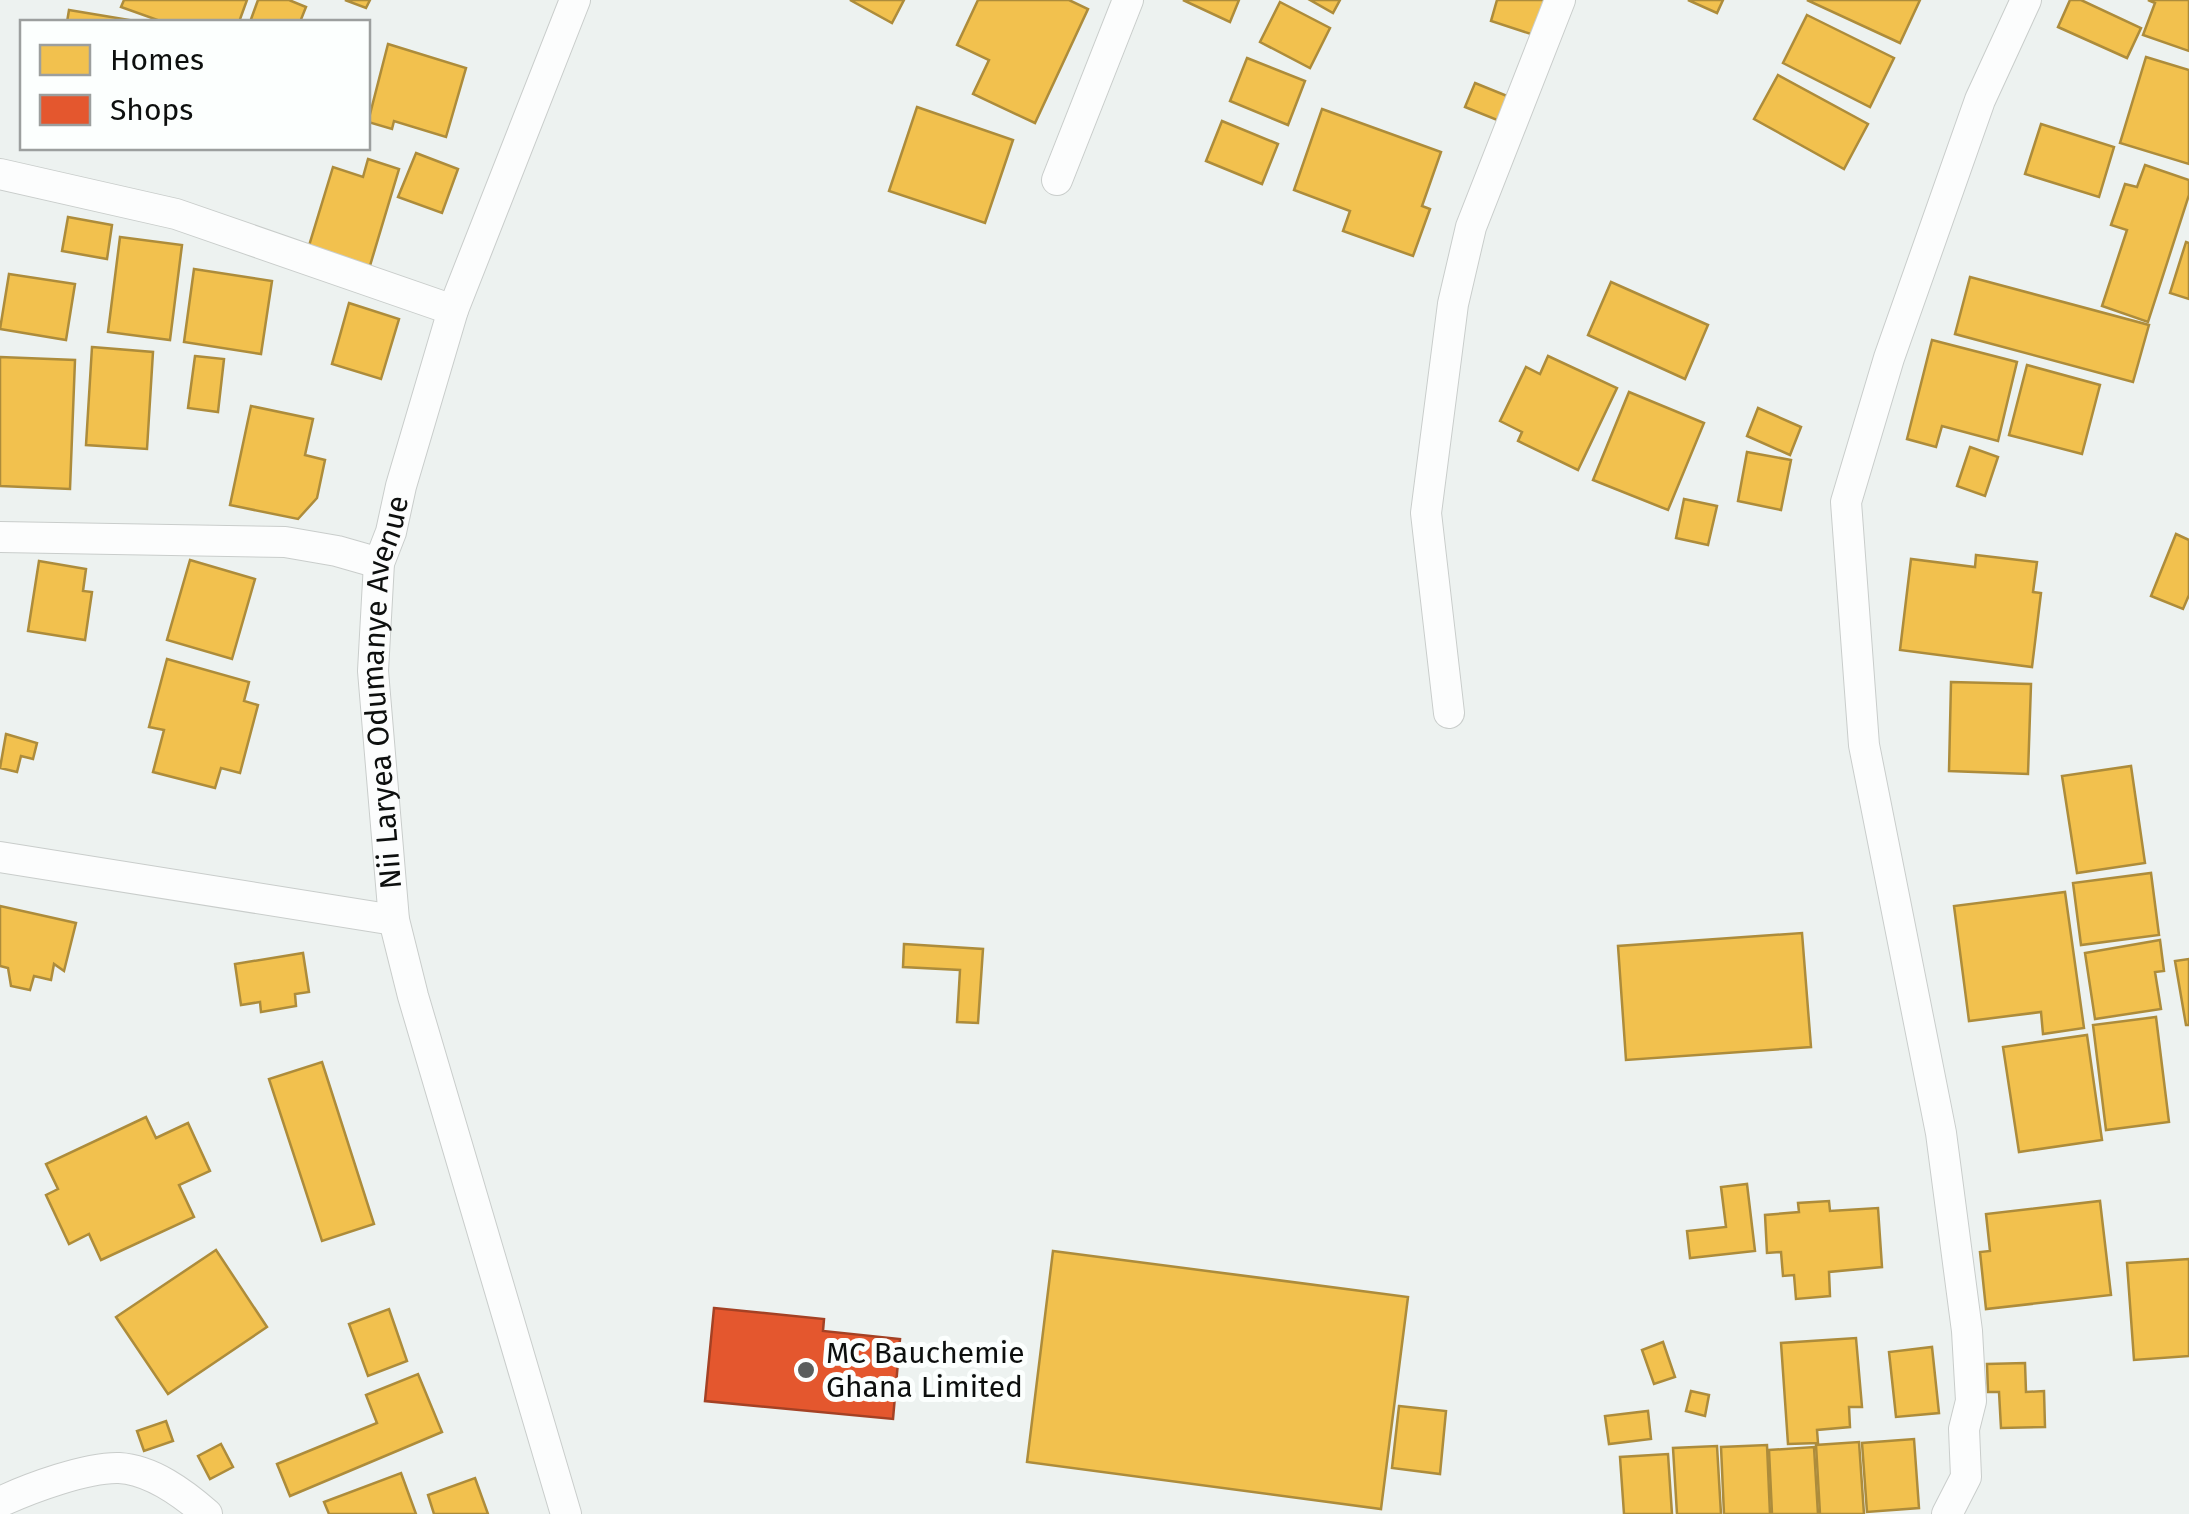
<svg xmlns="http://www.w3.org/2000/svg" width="2189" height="1514" font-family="'Fira Sans',sans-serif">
  <rect width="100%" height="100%" fill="#edf2f0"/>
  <g fill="#f2c14e" stroke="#ad8c3b" stroke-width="2.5">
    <polygon points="124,0 247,0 239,22 163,22 121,7"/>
    <polygon points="258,0 289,0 306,7 300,22 250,22"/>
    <polygon points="345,0 370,0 366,8"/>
    <polygon points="850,0 904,0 892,23"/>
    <polygon points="978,0 1069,0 1088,9 1035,123 973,94 989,60 957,45"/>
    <polygon points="1183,0 1239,0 1230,22"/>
    <polygon points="1310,0 1340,0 1333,13"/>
    <polygon points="1497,0 1548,0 1537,36 1491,21"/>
    <polygon points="1688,0 1723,0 1717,13"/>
    <polygon points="1807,0 1920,0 1900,43"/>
    <polygon points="2070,0 2081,0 2141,28 2127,58 2058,27"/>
    <polygon points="2148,0 2189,0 2189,51 2143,35 2155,3"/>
    <polygon points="1280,2 1330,28 1310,68 1260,42"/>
    <polygon points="69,10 141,22 67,22"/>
    <polygon points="1807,15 1894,58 1870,107 1783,63"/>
    <polygon points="388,44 466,68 446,137 394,121 392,129 368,122"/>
    <polygon points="2146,57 2189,70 2189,164 2120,143"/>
    <polygon points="1247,58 1305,81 1288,125 1230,101"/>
    <polygon points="1778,75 1868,124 1844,169 1754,119"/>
    <polygon points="1475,83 1512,98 1502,122 1465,107"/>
    <polygon points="917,107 1013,140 985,223 889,191"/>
    <polygon points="1322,109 1441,152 1422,206 1430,209 1413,256 1343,231 1350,211 1294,190"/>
    <polygon points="1222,121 1278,144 1262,184 1206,161"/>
    <polygon points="2041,124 2114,147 2099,197 2025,174"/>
    <polygon points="416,153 458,169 442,213 398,197"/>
    <polygon points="368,159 399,169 369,269 308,249 333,167 363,177"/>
    <polygon points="2145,165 2189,180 2189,195 2148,322 2102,306 2127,230 2111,225 2125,184 2137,187"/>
    <polygon points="68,217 112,225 107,259 62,251"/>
    <polygon points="120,237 182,245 170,340 108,332"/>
    <polygon points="2186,242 2189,243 2189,299 2170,293"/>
    <polygon points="194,269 272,281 261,354 184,342"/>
    <polygon points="9,274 75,284 66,340 0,329"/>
    <polygon points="1970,277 2149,325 2133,382 1955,334"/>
    <polygon points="1611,282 1708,325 1685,379 1588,335"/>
    <polygon points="349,303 399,319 381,379 332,364"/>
    <polygon points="1932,340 2017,362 1998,441 1942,426 1936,447 1907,439"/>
    <polygon points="92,347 153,352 147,449 86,445"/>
    <polygon points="195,356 224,359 218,412 188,408"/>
    <polygon points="1548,356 1617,388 1578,470 1518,441 1522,432 1500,421 1526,367 1540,374"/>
    <polygon points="0,357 75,360 70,489 0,486"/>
    <polygon points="2027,365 2100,385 2082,454 2009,435"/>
    <polygon points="1629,392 1704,423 1668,510 1593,480"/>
    <polygon points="251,406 313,419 305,455 325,460 317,498 298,519 230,505"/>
    <polygon points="1758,408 1801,427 1790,455 1747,436"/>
    <polygon points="1970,447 1998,457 1985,496 1957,486"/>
    <polygon points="1747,452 1791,460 1781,510 1738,501"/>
    <polygon points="1684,499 1717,506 1708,545 1676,538"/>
    <polygon points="2176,534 2189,540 2189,595 2183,609 2151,596"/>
    <polygon points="1976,555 2037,562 2033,592 2041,593 2032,667 1900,650 1911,559 1975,567"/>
    <polygon points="190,560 255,579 232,659 167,640"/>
    <polygon points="39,561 86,569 83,591 92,592 85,640 28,631"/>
    <polygon points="167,659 249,682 244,701 258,705 240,773 221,768 215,788 153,772 164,730 149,727"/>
    <polygon points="1951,682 2031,684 2028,774 1949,771"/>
    <polygon points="6,734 37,743 33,759 21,756 17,772 0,768"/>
    <polygon points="2131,766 2145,863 2077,873 2062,776"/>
    <polygon points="2151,873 2159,935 2081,945 2073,883"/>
    <polygon points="2065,892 2084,1028 2043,1034 2041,1012 1969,1021 1954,906"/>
    <polygon points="0,906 76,923 64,971 54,964 51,980 34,976 30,990 11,986 8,968 0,966"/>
    <polygon points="1802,933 1811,1047 1626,1060 1618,946"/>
    <polygon points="2160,940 2164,971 2155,972 2161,1009 2095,1019 2085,953"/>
    <polygon points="904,944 983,949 978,1023 957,1022 960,970 903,967"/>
    <polygon points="303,953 309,992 295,994 296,1006 261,1012 260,1002 241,1005 235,964"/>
    <polygon points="2189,959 2189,1025 2186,1025 2175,961"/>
    <polygon points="2156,1017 2169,1122 2106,1130 2093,1025"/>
    <polygon points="2087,1035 2102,1140 2019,1152 2003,1047"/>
    <polygon points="322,1062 374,1224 322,1241 269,1079"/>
    <polygon points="146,1117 156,1138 188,1123 210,1171 179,1185 194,1217 101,1260 89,1234 69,1244 46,1195 58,1189 46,1164"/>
    <polygon points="1747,1184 1755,1251 1690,1258 1687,1231 1726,1227 1721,1187"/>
    <polygon points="1829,1201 1830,1211 1878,1208 1882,1267 1829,1272 1830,1296 1796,1299 1794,1275 1783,1276 1781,1252 1767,1253 1765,1215 1799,1212 1798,1203"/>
    <polygon points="2100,1201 2111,1295 1986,1309 1980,1252 1990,1251 1986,1214"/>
    <polygon points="216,1250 267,1327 168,1394 116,1317"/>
    <polygon points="1053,1251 1408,1297 1381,1509 1027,1462"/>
    <polygon points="2189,1259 2189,1356 2134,1360 2127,1263"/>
    <polygon points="389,1309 407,1361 368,1376 349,1324"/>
    <polygon points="1856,1338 1862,1407 1849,1407 1850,1427 1817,1430 1818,1443 1788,1444 1781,1343"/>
    <polygon points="1663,1342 1675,1377 1654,1384 1642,1350"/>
    <polygon points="1932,1347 1939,1413 1896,1417 1889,1352"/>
    <polygon points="2025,1363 2026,1392 2044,1391 2045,1427 2001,1428 1999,1392 1988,1392 1987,1364"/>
    <polygon points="418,1374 442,1432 290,1496 277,1464 377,1423 366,1395"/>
    <polygon points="1691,1391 1709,1395 1705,1416 1686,1411"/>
    <polygon points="1399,1406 1446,1411 1440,1474 1392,1468"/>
    <polygon points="1648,1411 1651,1439 1609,1444 1605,1416"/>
    <polygon points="166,1421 173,1441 144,1451 137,1431"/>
    <polygon points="1914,1439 1919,1508 1867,1512 1862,1443"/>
    <polygon points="1859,1442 1864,1514 1820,1514 1816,1445"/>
    <polygon points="221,1444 233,1467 210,1479 198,1456"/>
    <polygon points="1767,1445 1770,1514 1724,1514 1721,1447"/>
    <polygon points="1717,1446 1721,1514 1677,1514 1673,1448"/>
    <polygon points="1814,1447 1818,1514 1772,1514 1769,1450"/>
    <polygon points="1668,1454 1672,1514 1624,1514 1620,1457"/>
    <polygon points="401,1473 416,1514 329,1514 324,1502"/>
    <polygon points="475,1478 488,1514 434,1514 428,1495"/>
  </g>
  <polygon fill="#e4572e" stroke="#a44124" stroke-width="2.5" points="714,1308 824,1319 823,1331 900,1339 893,1419 705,1401"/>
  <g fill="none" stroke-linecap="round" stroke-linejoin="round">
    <defs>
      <g id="street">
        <polyline points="0,174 176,214 453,310"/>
        <polyline points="1057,180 1128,0"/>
        <polyline points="0,537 285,542 337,551 379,563"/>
        <polyline points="1449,713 1426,513 1453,304 1471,227 1560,0"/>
        <polyline points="0,857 394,920"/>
        <path d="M0,1502C30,1488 87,1467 119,1468C152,1470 183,1493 207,1514"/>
        <path id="s1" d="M566,1514L413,996L394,920L373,671L379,563L391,532L401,486L453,310L575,0"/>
        <polyline points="1947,1514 1966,1477 1964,1429 1971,1401 1967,1331 1941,1133 1864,745 1846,502 1889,358 1980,100 2026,0"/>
      </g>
    </defs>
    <use href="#street" stroke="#c9cdcb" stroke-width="32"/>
    <use href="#street" stroke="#fcfdfd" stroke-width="30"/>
  </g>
  <circle fill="#5b5e5d" stroke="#fcfffe" stroke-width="4" cx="806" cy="1370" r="10"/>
  <g text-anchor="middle" stroke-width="10" stroke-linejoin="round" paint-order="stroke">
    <g font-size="30" fill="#0d0f0e" stroke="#fcfffe">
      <text dy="10" stroke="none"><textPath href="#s1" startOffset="848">Nii Laryea Odumanye Avenue</textPath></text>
    </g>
    <g font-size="30" fill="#0d0f0e" stroke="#fcfffe" text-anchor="start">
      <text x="826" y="1363">MC Bauchemie<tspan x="826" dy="34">Ghana Limited</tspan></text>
    </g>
  </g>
  <rect x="20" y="20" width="350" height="130" fill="#fcfffe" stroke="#9c9f9e" stroke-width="2.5"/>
  <rect x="40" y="45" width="50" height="30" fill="#f2c14e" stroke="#9c9f9e" stroke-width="2.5"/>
  <text x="110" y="70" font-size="30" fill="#0d0f0e">Homes</text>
  <rect x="40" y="95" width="50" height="30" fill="#e4572e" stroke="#9c9f9e" stroke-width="2.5"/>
  <text x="110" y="120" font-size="30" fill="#0d0f0e">Shops</text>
</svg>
